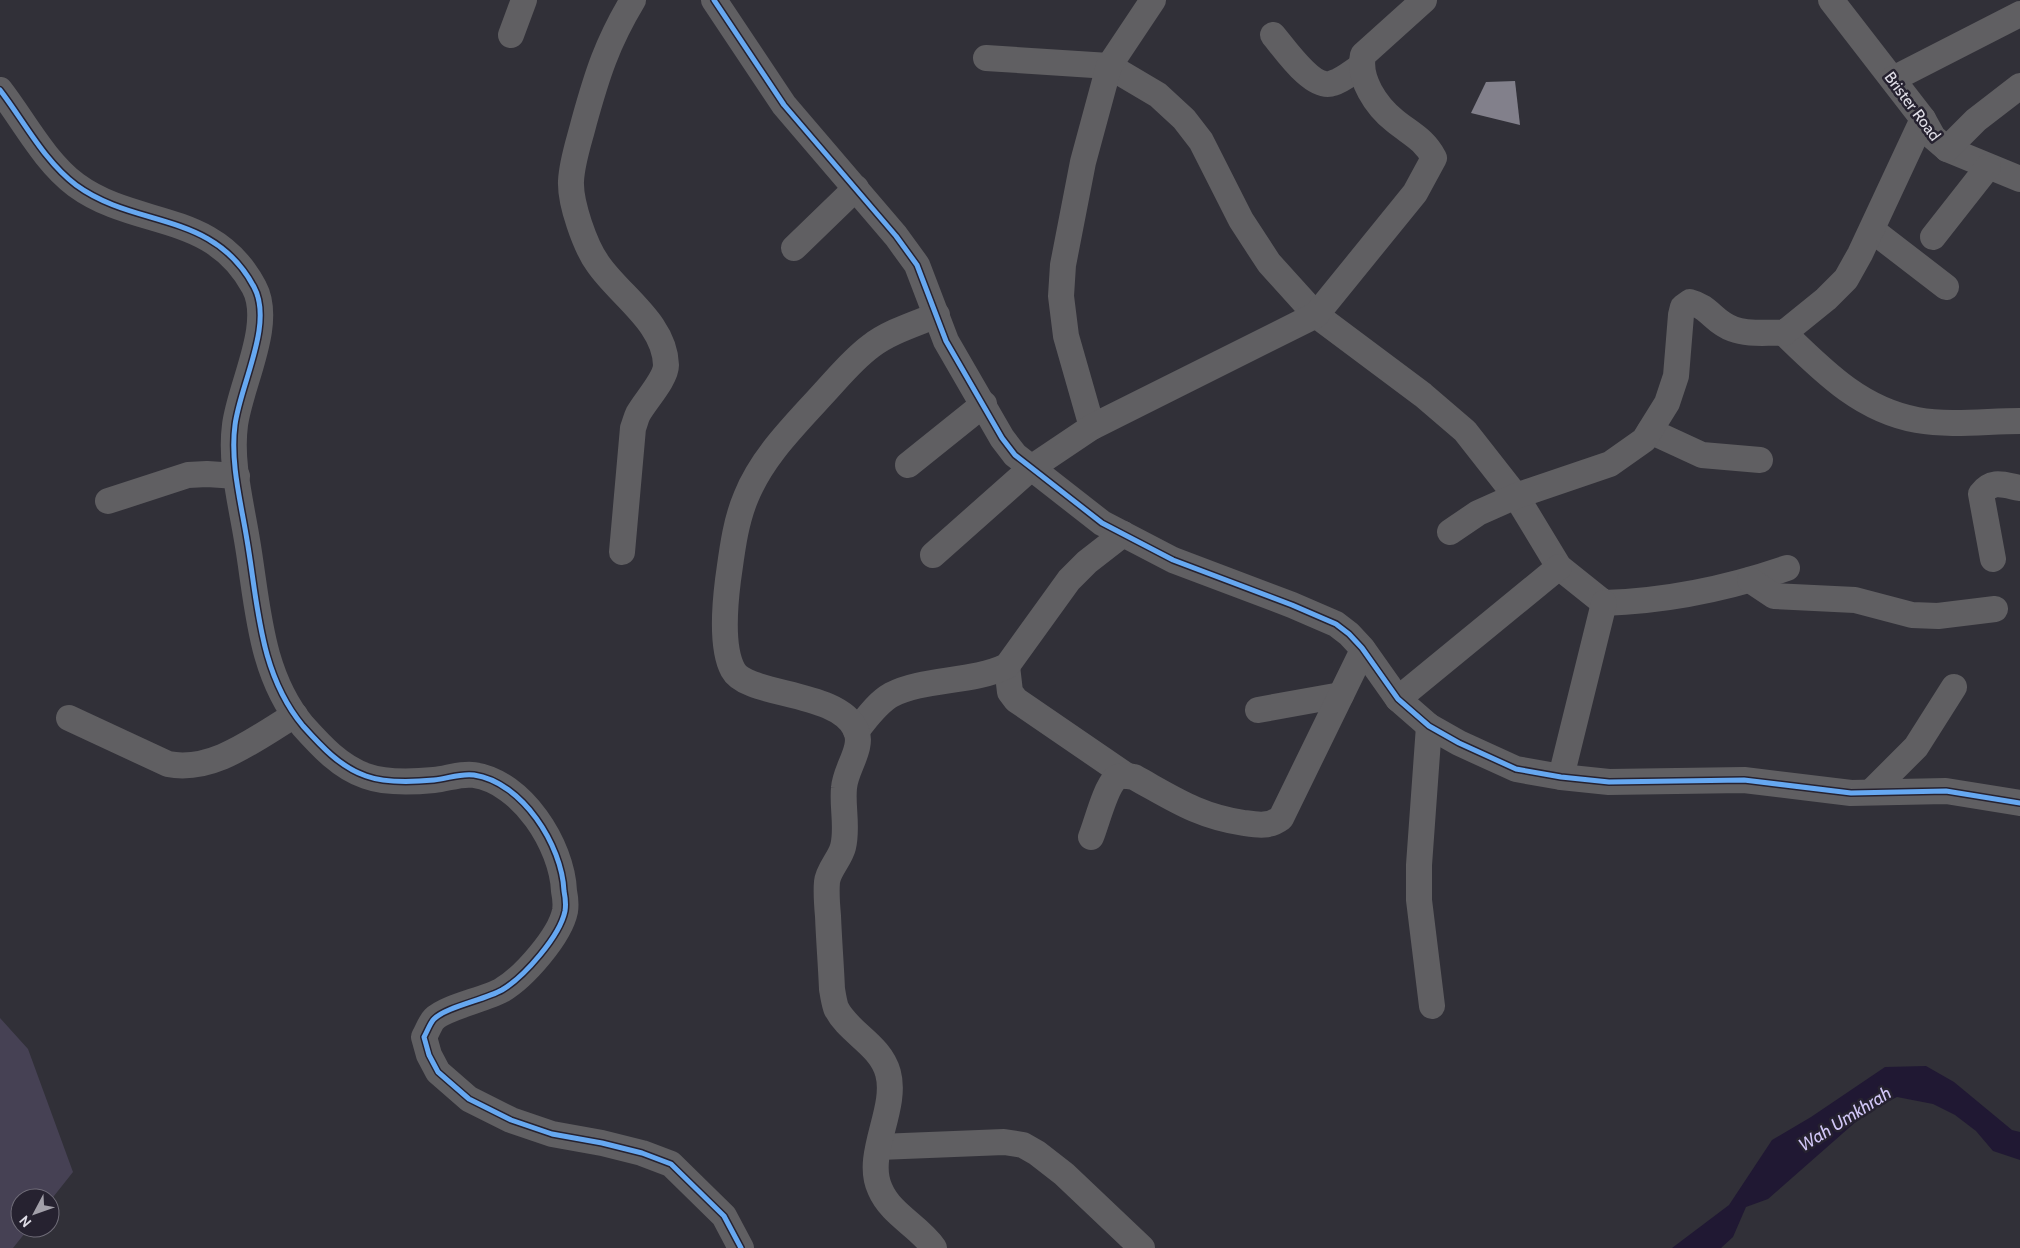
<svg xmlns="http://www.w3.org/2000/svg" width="2020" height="1248" font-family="Cabin,sans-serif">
  <rect width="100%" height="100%" fill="#313038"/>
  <polygon fill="#464154" points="0,1018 28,1049 73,1172 50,1201 50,1198 20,1198 20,1228 29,1228 13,1248 0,1248"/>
  <polygon fill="#201833" points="1926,1066 1954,1082 2012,1130 2020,1132 2020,1160 1993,1151 1976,1131 1955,1115 1933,1104 1897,1097 1867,1112 1768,1199 1746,1207 1733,1237 1721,1248 1672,1248 1729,1205 1772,1140 1811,1117 1885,1067"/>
  <polygon fill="#82808b" points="1515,81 1520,125 1471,113 1486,82"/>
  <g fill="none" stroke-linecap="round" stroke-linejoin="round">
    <g stroke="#605f62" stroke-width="26">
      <polyline points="714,0 784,105 896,236 917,265 946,341 1002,438 1015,455 1102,523 1173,560 1292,605 1336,624 1349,634 1362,648 1398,699 1429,726 1459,743 1516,769 1561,777 1609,782 1744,780 1851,793 1946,791 2020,803"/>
      <polyline points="1831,0 1923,119 1933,137 1947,149 2020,179"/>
      <polyline points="511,35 524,0"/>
      <path d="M1273,35C1285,49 1313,91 1333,83C1343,80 1352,72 1360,67"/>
      <path d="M986,58L1109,66L1158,95L1184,119L1201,141L1241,220L1269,263L1316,315L1423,395L1465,431L1516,496L1559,567L1604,603C1666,601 1729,588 1787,568"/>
      <polyline points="1893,79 2020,14"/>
      <path d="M0,90C24,121 44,161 76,185C136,229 213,210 254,287C274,324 240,385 235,425C230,462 241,503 247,540C258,604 259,673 303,726C321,746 340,767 366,776C385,783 413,782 434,780C447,779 460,773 474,775C522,782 562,845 564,891C565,896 566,905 565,911C560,936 524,977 502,990C484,1000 446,1007 434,1019C430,1023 427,1032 424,1037L429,1055L438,1072L469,1099L511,1120L552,1134L602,1143L642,1153L671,1164L724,1216L741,1248"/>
      <polyline points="1947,149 1976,120 2020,86"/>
      <polyline points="1872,230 1946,287"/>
      <polyline points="1933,237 1988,167"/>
      <polyline points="794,248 856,188"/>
      <path d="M1784,333C1823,371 1861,410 1917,420C1951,426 1986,421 2020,421"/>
      <polyline points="1092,427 1066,336 1061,296 1063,265 1083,162 1109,66 1153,0"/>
      <polyline points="1650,431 1702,455 1760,460"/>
      <polyline points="908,465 984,404"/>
      <polyline points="108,501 188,475 207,474 237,476"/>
      <path d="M1450,532L1478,513L1516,496L1610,464L1644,440L1667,403L1676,376L1681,315L1683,307L1690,302C1710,307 1713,322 1733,329C1748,335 1768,332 1784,333L1826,299L1846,279L1860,254L1923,119"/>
      <path d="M622,552L633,428C635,423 636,418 638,414C645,401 666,379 666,365C665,323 620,296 598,264C585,246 570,203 571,181C572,161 579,142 584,122C597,75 607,43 633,0"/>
      <path d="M933,555L1031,468L1092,427L1316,315L1415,193L1434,158C1424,139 1411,134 1395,121C1376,106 1358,79 1363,55L1424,0"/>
      <path d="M1993,559L1981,494C1992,479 2004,485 2020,488"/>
      <polyline points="1750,580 1774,596 1855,600 1912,615 1938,616 1995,609"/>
      <polyline points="1007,666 1010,692 1016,700 1127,776"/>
      <polyline points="1398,699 1559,567"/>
      <polyline points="1258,710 1341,695"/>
      <path d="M69,718L168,764C214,773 257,737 295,715"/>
      <polyline points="1429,726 1419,865 1419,900 1432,1006"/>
      <path d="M856,731C867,718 877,703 891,695C923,678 972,683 1007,666L1069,580L1087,562L1123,534"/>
      <polyline points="1561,777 1604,603"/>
      <polyline points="1871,792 1916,747 1954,687"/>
      <path d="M1091,837C1097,822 1105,789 1115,779C1120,774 1128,776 1134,777C1174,799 1198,816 1244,823C1258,825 1269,827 1281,818L1363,650"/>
      <polyline points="879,1147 1004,1142 1023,1145 1037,1153 1064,1174 1142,1248"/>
      <path d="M934,1248C919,1226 891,1215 880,1189C864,1155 898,1109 888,1073C880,1044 848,1033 836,1008C834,1002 833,995 832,989C831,965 829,941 828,916C827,905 826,893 827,882C828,870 840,859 843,847C848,828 842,807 844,788C845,769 864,748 856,730C838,690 747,697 733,670C721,648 725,604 728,580C732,552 735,523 746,497C762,457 794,426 822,395C838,378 852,360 871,346C889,332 915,324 937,315"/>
    </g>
    <defs>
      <g id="cycleway">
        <polyline points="714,0 784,105 896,236 917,265 946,341 1002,438 1015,455 1102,523 1173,560 1292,605 1336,624 1349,634 1362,648 1398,699 1429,726 1459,743 1516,769 1561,777 1609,782 1744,780 1851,793 1946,791 2020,803"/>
        <path d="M0,90C24,121 44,161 76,185C136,229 213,210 254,287C274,324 240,385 235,425C230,462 241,503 247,540C258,604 259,673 303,726C321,746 340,767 366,776C385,783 413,782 434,780C447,779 460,773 474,775C522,782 562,845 564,891C565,896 566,905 565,911C560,936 524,977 502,990C484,1000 446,1007 434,1019C430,1023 427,1032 424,1037L429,1055L438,1072L469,1099L511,1120L552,1134L602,1143L642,1153L671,1164L724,1216L741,1248"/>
      </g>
    </defs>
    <use href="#cycleway" stroke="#262230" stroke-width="8"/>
    <use href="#cycleway" stroke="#66a8f1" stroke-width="5"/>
  </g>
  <g text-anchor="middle" stroke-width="5" stroke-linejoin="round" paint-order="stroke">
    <g font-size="16" fill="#dfdde6" stroke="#262230">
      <text transform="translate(1913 106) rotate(53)" y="6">Brister Road</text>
    </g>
    <g font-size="18" font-style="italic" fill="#d1c6f6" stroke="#262230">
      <text transform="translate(1845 1119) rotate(-32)" y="6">Wah Umkhrah</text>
    </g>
  </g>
  <g transform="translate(35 1213) rotate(229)"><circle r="24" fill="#262230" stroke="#706d79"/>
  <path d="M0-4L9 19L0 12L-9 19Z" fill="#a2a0a9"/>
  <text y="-8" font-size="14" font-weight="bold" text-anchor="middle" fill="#dfdde6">N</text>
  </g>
</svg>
